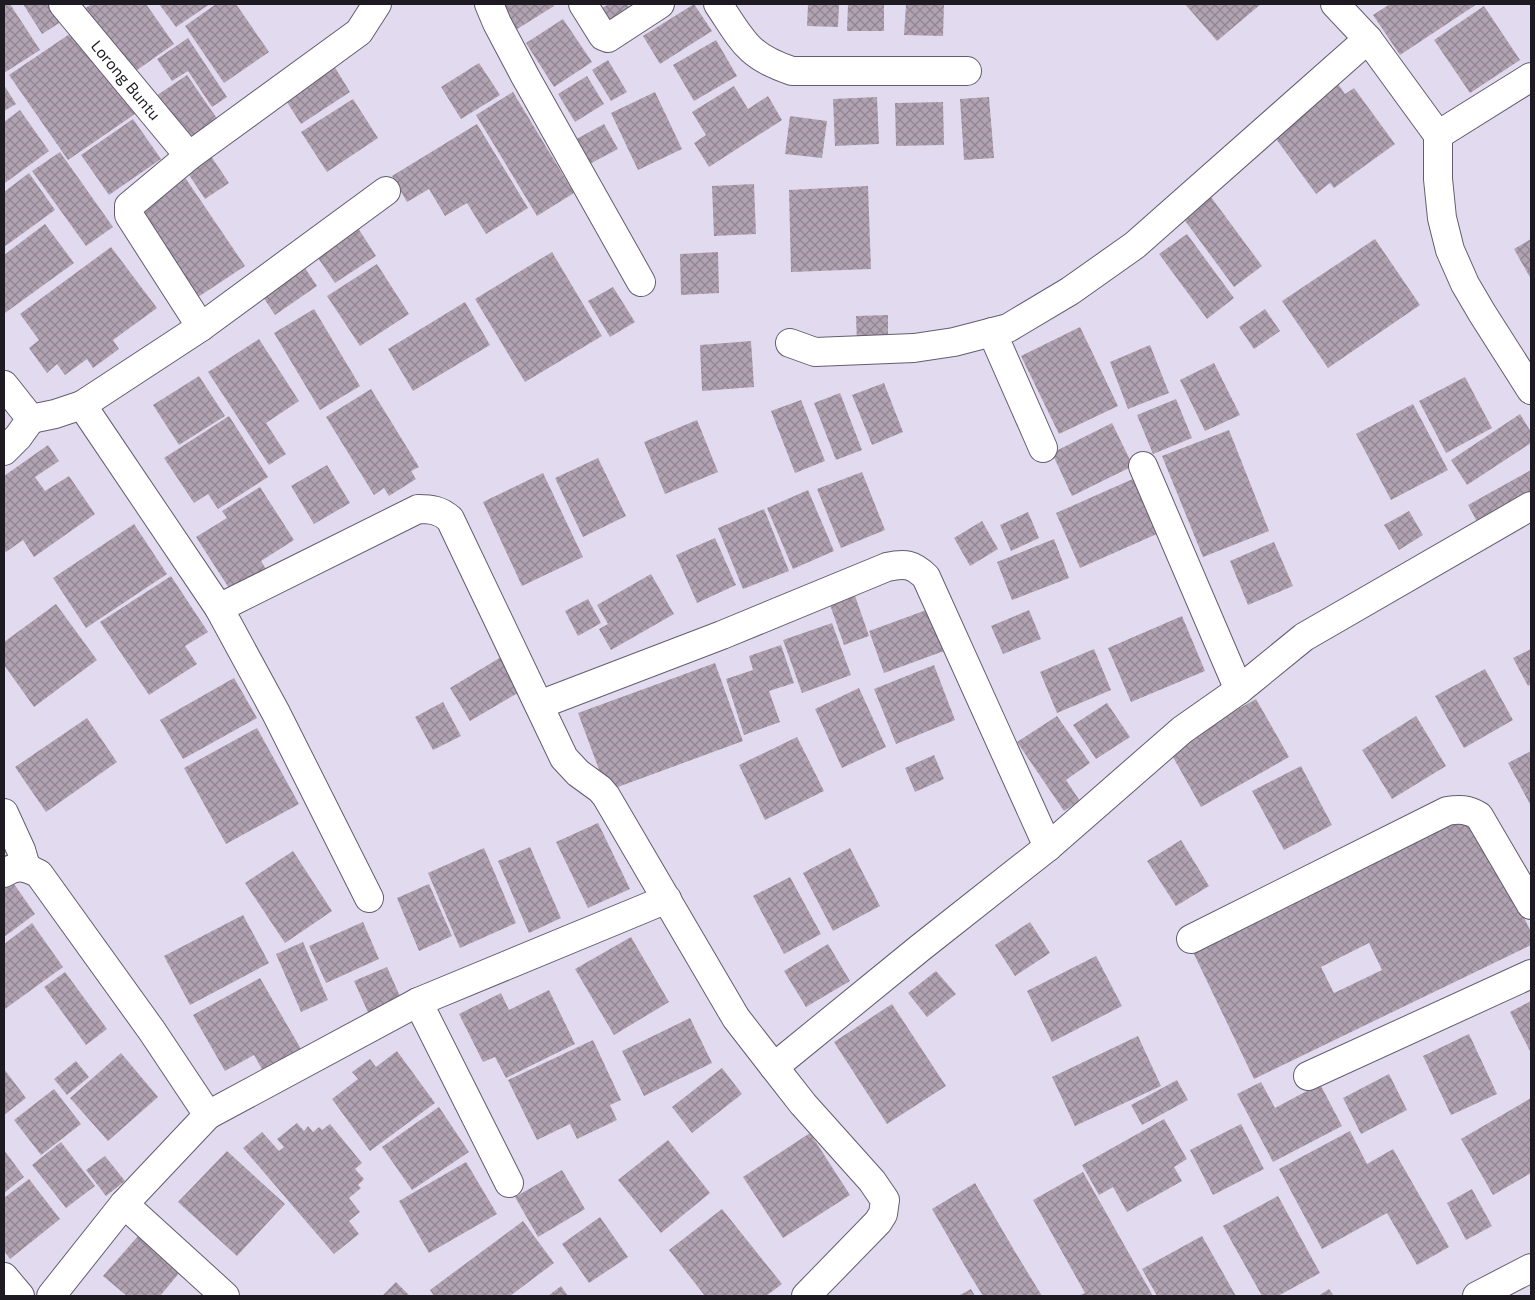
<svg xmlns="http://www.w3.org/2000/svg" width="1535" height="1300" font-family="'Exo 2',sans-serif">
  <defs>
    <pattern id="building-cross-hatch" width="8" height="8" patternUnits="userSpaceOnUse" patternTransform="scale(1.25)"><rect width="8" height="8" fill="#b2a3b3"/><path d="M0 0l8 8M0 8l8-8" fill="none" stroke="#908491"/></pattern>
  </defs>
  <rect width="100%" height="100%" fill="#e2dbef"/>
  <g fill="url(#building-cross-hatch)" fill-rule="evenodd">
    <polygon points="7,4 10,4 40,50 4,73 4,6"/>
    <polygon points="23,4 54,4 64,20 42,34"/>
    <polygon points="92,4 146,4 174,44 130,75 84,9"/>
    <polygon points="159,4 210,4 176,27"/>
    <polygon points="216,4 236,4 269,52 224,83 185,26"/>
    <polygon points="497,4 553,4 554,6 514,31"/>
    <polygon points="609,4 627,4 632,13 611,25 602,8"/>
    <polygon points="694,4 712,31 660,64 643,36"/>
    <polygon points="808,4 839,4 838,27 807,26"/>
    <polygon points="848,4 884,4 884,31 847,31"/>
    <polygon points="906,4 944,4 943,36 904,35"/>
    <polygon points="1185,4 1261,4 1217,41"/>
    <polygon points="1390,4 1477,4 1400,55 1373,15"/>
    <polygon points="1484,6 1520,60 1470,93 1434,40"/>
    <polygon points="563,19 592,62 554,87 526,43"/>
    <polygon points="77,29 135,114 68,160 9,75"/>
    <polygon points="188,38 227,97 212,107 188,71 172,81 157,59"/>
    <polygon points="716,40 737,76 694,101 673,65"/>
    <polygon points="328,56 350,92 301,124 278,88"/>
    <polygon points="608,60 627,92 611,101 592,70"/>
    <polygon points="479,63 500,95 461,119 441,87"/>
    <polygon points="187,75 218,120 172,151 141,106"/>
    <polygon points="587,76 604,104 575,122 558,94"/>
    <polygon points="1336,81 1345,94 1354,88 1395,144 1334,188 1330,183 1316,194 1269,129"/>
    <polygon points="4,85 16,104 4,111"/>
    <polygon points="734,86 748,109 768,96 782,120 709,167 694,143 706,135 692,112"/>
    <polygon points="513,92 574,193 537,216 476,115"/>
    <polygon points="655,92 682,149 638,170 611,113"/>
    <polygon points="877,97 879,144 835,146 833,99"/>
    <polygon points="989,97 994,158 964,160 960,99"/>
    <polygon points="353,99 378,138 327,172 301,132"/>
    <polygon points="943,102 944,145 896,146 895,103"/>
    <polygon points="20,110 49,151 5,183 4,181 4,122"/>
    <polygon points="790,116 827,121 822,158 785,154"/>
    <polygon points="133,119 161,159 109,195 81,155"/>
    <polygon points="477,124 528,208 486,234 467,203 445,216 429,189 407,202 392,176"/>
    <polygon points="604,124 618,149 582,168 569,143"/>
    <polygon points="205,147 229,183 205,199 181,163"/>
    <polygon points="60,152 113,227 86,246 32,171"/>
    <polygon points="29,173 55,210 4,247 4,192"/>
    <polygon points="182,173 245,266 183,307 120,214"/>
    <polygon points="754,184 756,234 714,236 712,186"/>
    <polygon points="868,186 871,269 791,272 789,190"/>
    <polygon points="1211,197 1262,266 1234,287 1183,218"/>
    <polygon points="45,224 74,263 5,313 4,255"/>
    <polygon points="358,228 376,256 335,283 316,255"/>
    <polygon points="1187,234 1234,298 1207,319 1159,254"/>
    <polygon points="1375,239 1420,305 1328,368 1282,301"/>
    <polygon points="1531,239 1531,279 1514,249"/>
    <polygon points="111,247 157,308 113,340 119,349 93,368 87,359 65,375 57,364 47,373 29,348 39,340 20,314"/>
    <polygon points="552,252 602,336 525,382 475,299"/>
    <polygon points="718,252 719,293 681,295 680,254"/>
    <polygon points="377,264 409,314 360,346 327,296"/>
    <polygon points="303,265 317,286 275,315 261,294"/>
    <polygon points="613,287 635,322 610,337 588,301"/>
    <polygon points="465,302 490,345 413,391 388,349"/>
    <polygon points="314,309 360,386 320,410 274,333"/>
    <polygon points="1265,309 1280,331 1254,349 1239,327"/>
    <polygon points="888,315 888,341 857,343 856,316"/>
    <polygon points="1080,327 1118,406 1059,434 1021,356"/>
    <polygon points="259,339 299,401 266,423 286,454 269,465 208,372"/>
    <polygon points="751,341 754,387 702,391 700,345"/>
    <polygon points="1150,345 1169,393 1128,409 1110,362"/>
    <polygon points="1214,363 1240,415 1205,431 1180,380"/>
    <polygon points="199,376 225,416 179,445 153,405"/>
    <polygon points="1465,377 1492,428 1446,453 1419,401"/>
    <polygon points="884,383 903,432 872,445 852,395"/>
    <polygon points="371,389 419,467 411,471 416,479 389,496 384,488 374,495 326,417"/>
    <polygon points="840,393 862,450 836,460 814,403"/>
    <polygon points="1176,399 1192,438 1153,454 1137,415"/>
    <polygon points="801,400 825,461 795,473 771,411"/>
    <polygon points="1413,404 1448,470 1391,500 1356,434"/>
    <polygon points="1520,414 1531,432 1531,443 1467,485 1451,460"/>
    <polygon points="229,416 268,477 218,509 208,494 194,503 164,458"/>
    <polygon points="697,420 718,472 665,494 644,442"/>
    <polygon points="1112,423 1133,466 1072,496 1052,453"/>
    <polygon points="1229,430 1269,531 1203,557 1162,456"/>
    <polygon points="48,445 59,461 35,477 45,491 69,476 95,514 34,557 23,540 6,552 4,549 4,476"/>
    <polygon points="598,458 626,516 583,537 555,478"/>
    <polygon points="327,465 350,503 314,524 291,486"/>
    <polygon points="1531,470 1531,501 1481,529 1468,505"/>
    <polygon points="862,472 885,530 841,548 817,489"/>
    <polygon points="543,473 583,557 522,586 483,502"/>
    <polygon points="1135,478 1159,533 1080,568 1056,513"/>
    <polygon points="260,487 294,540 261,561 271,577 236,599 196,537 227,518 222,511"/>
    <polygon points="808,490 834,551 793,569 767,508"/>
    <polygon points="764,509 789,571 743,589 718,528"/>
    <polygon points="1409,511 1423,535 1399,550 1384,525"/>
    <polygon points="1028,512 1039,538 1011,551 1000,525"/>
    <polygon points="982,521 998,549 970,566 954,538"/>
    <polygon points="134,524 167,574 86,628 53,578"/>
    <polygon points="715,538 736,585 697,603 676,555"/>
    <polygon points="1054,539 1069,578 1012,600 997,562"/>
    <polygon points="1274,542 1293,586 1248,605 1230,561"/>
    <polygon points="651,574 674,614 611,650 599,629 608,624 597,605"/>
    <polygon points="171,576 208,632 185,646 197,664 149,695 100,622"/>
    <polygon points="853,590 869,636 844,645 828,599"/>
    <polygon points="588,599 601,623 578,636 565,611"/>
    <polygon points="56,604 97,660 34,707 4,665 4,642"/>
    <polygon points="929,609 944,651 884,673 869,631"/>
    <polygon points="1029,610 1041,639 1003,654 991,626"/>
    <polygon points="1182,616 1205,671 1131,702 1108,648"/>
    <polygon points="832,623 851,675 802,693 783,640"/>
    <polygon points="781,645 794,683 769,691 780,722 744,735 726,679 753,670 749,656"/>
    <polygon points="1094,649 1111,690 1057,713 1040,672"/>
    <polygon points="1531,649 1531,684 1528,686 1513,658"/>
    <polygon points="501,657 521,691 470,721 450,688"/>
    <polygon points="715,663 743,741 607,791 578,713"/>
    <polygon points="934,665 955,720 896,744 874,689"/>
    <polygon points="1485,669 1513,720 1464,748 1435,696"/>
    <polygon points="234,678 257,718 183,759 160,720"/>
    <polygon points="859,688 886,747 842,768 815,709"/>
    <polygon points="1256,699 1289,757 1201,807 1168,748"/>
    <polygon points="443,702 461,736 433,750 415,717"/>
    <polygon points="1107,703 1130,737 1096,759 1073,725"/>
    <polygon points="1057,716 1090,763 1066,780 1080,801 1064,811 1017,742"/>
    <polygon points="1416,716 1446,766 1392,799 1362,750"/>
    <polygon points="87,718 117,762 46,812 15,767"/>
    <polygon points="257,728 299,804 226,844 184,768"/>
    <polygon points="797,737 824,791 765,820 739,765"/>
    <polygon points="1531,751 1531,806 1508,763"/>
    <polygon points="934,755 944,779 915,792 905,768"/>
    <polygon points="1301,766 1332,825 1284,850 1252,791"/>
    <path d="M1474,813L1531,932V945L1254,1079L1192,950ZM1369,943L1382,970L1334,993L1321,967Z"/>
    <polygon points="598,823 630,889 588,908 556,842"/>
    <polygon points="1181,840 1209,886 1176,906 1147,861"/>
    <polygon points="530,847 561,918 529,933 498,861"/>
    <polygon points="484,848 516,923 460,948 428,873"/>
    <polygon points="850,848 880,906 833,931 803,873"/>
    <polygon points="293,851 332,911 285,943 245,883"/>
    <polygon points="7,874 35,914 4,937 4,876"/>
    <polygon points="790,877 821,934 784,954 753,896"/>
    <polygon points="429,884 452,936 419,951 397,898"/>
    <polygon points="243,915 269,963 190,1005 164,956"/>
    <polygon points="363,922 379,959 326,983 309,946"/>
    <polygon points="1030,922 1050,953 1015,976 995,945"/>
    <polygon points="32,923 63,967 5,1009 4,944"/>
    <polygon points="631,937 669,1002 614,1035 575,969"/>
    <polygon points="303,942 328,1000 301,1012 276,954"/>
    <polygon points="828,944 850,981 806,1007 784,971"/>
    <polygon points="1096,956 1122,1006 1052,1042 1027,991"/>
    <polygon points="387,967 403,1003 370,1017 354,981"/>
    <polygon points="936,971 956,994 927,1017 908,993"/>
    <polygon points="65,972 107,1029 86,1045 44,987"/>
    <polygon points="260,978 301,1049 263,1071 254,1055 225,1071 193,1015"/>
    <polygon points="549,990 575,1044 506,1078 495,1057 483,1062 459,1014 501,993 509,1010"/>
    <polygon points="1531,1001 1531,1053 1510,1012"/>
    <polygon points="892,1004 946,1086 887,1124 834,1042"/>
    <polygon points="690,1018 712,1063 644,1096 622,1051"/>
    <polygon points="1469,1034 1497,1094 1451,1115 1423,1056"/>
    <polygon points="1138,1036 1161,1086 1075,1126 1052,1077"/>
    <polygon points="593,1040 621,1100 610,1105 617,1120 577,1139 570,1124 537,1140 508,1080"/>
    <polygon points="397,1051 435,1103 370,1151 332,1099 358,1079 352,1072 370,1059 376,1067"/>
    <polygon points="121,1053 158,1097 108,1141 70,1098"/>
    <polygon points="76,1061 89,1077 67,1095 54,1079"/>
    <polygon points="722,1068 742,1094 692,1133 672,1107"/>
    <polygon points="4,1069 26,1098 4,1115"/>
    <polygon points="1389,1074 1407,1110 1361,1134 1343,1098"/>
    <polygon points="1177,1080 1188,1100 1142,1125 1131,1105"/>
    <polygon points="1261,1082 1275,1108 1320,1084 1342,1126 1273,1162 1237,1094"/>
    <polygon points="54,1089 81,1124 41,1155 14,1120"/>
    <polygon points="1531,1098 1531,1173 1493,1195 1461,1139"/>
    <polygon points="439,1107 469,1152 412,1190 382,1147"/>
    <polygon points="1164,1119 1187,1159 1174,1167 1182,1181 1127,1212 1113,1187 1099,1195 1082,1165"/>
    <polygon points="297,1123 304,1131 308,1126 313,1132 319,1127 322,1130 330,1124 362,1163 355,1169 364,1179 358,1185 361,1188 349,1198 360,1212 349,1221 359,1234 334,1254 243,1148 262,1132 279,1151 284,1147 277,1139"/>
    <polygon points="1241,1124 1264,1169 1213,1195 1190,1150"/>
    <polygon points="1350,1131 1367,1164 1393,1149 1449,1247 1417,1265 1387,1213 1322,1249 1279,1169"/>
    <polygon points="810,1133 850,1195 783,1238 743,1177"/>
    <polygon points="668,1140 710,1193 661,1233 618,1180"/>
    <polygon points="61,1142 95,1186 66,1208 32,1165"/>
    <polygon points="4,1150 24,1177 4,1193"/>
    <polygon points="227,1151 285,1204 237,1256 178,1202"/>
    <polygon points="105,1156 125,1181 106,1196 86,1170"/>
    <polygon points="466,1162 497,1214 429,1253 399,1201"/>
    <polygon points="562,1170 585,1209 538,1237 515,1197"/>
    <polygon points="1083,1172 1153,1296 1078,1296 1085,1293 1033,1200"/>
    <polygon points="29,1179 60,1219 10,1259 4,1251 4,1198"/>
    <polygon points="975,1183 1014,1250 1042,1296 983,1296 970,1275 932,1209"/>
    <polygon points="1472,1189 1492,1226 1466,1240 1447,1203"/>
    <polygon points="1278,1196 1320,1273 1278,1296 1262,1296 1223,1226"/>
    <polygon points="722,1209 782,1284 766,1296 705,1296 669,1250"/>
    <polygon points="600,1217 628,1257 589,1283 562,1244"/>
    <polygon points="523,1221 554,1263 510,1296 434,1296 430,1290"/>
    <polygon points="138,1236 180,1272 160,1296 127,1296 103,1276"/>
    <polygon points="1202,1236 1236,1296 1157,1296 1142,1269"/>
    <polygon points="396,1282 410,1296 382,1296"/>
    <polygon points="561,1286 568,1296 548,1296"/>
    <polygon points="971,1289 975,1296 958,1296"/>
    <polygon points="1329,1289 1334,1296 1318,1296"/>
  </g>
  <g fill="none" stroke-linecap="round" stroke-linejoin="round">
    <defs>
      <g id="minor">
        <polyline points="63,4 189,156"/>
        <polyline points="489,4 497,23 525,76 641,282"/>
        <polyline points="583,4 603,36 608,38 660,4"/>
        <path d="M718,4C743,41 747,56 792,71H967"/>
        <polyline points="1335,4 1368,39 1438,135 1438,179 1442,218 1450,250 1465,284 1482,313 1531,390"/>
        <polyline points="1438,135 1531,77"/>
        <polyline points="201,327 129,215 129,206 189,156 359,32 377,4"/>
        <polyline points="992,332 1043,448"/>
        <polyline points="790,343 815,352 914,348 954,342 1008,328 1018,322 1070,291 1135,245 1368,39"/>
        <path d="M4,385L31,419L55,414L82,405L219,608L418,509C431,509 440,510 450,519L564,758L578,773L600,789L606,796L736,1018L774,1067L803,1104L872,1181L885,1200L883,1214L878,1222L806,1296"/>
        <polyline points="82,405 201,327 386,191"/>
        <polyline points="4,451 18,437 31,419"/>
        <polyline points="1143,466 1239,690"/>
        <polyline points="219,608 276,713 369,898"/>
        <path d="M539,705L722,635L887,567C905,563 913,564 926,577L1048,847"/>
        <polyline points="4,813 21,850 26,867"/>
        <path d="M4,873C18,864 26,867 39,874L152,1031L208,1115"/>
        <path d="M1191,939L1447,811C1459,809 1468,809 1479,816L1531,905"/>
        <polyline points="418,1002 509,1183"/>
        <polyline points="774,1067 920,948 1048,847 1182,730 1239,690 1304,637 1531,506"/>
        <polyline points="1308,1076 1531,974"/>
        <polyline points="124,1204 225,1296"/>
        <polyline points="4,1277 20,1296"/>
        <polyline points="51,1296 124,1204 208,1115 418,1002 667,899"/>
      </g>
      <polyline id="tertiary" points="1477,1296 1531,1268"/>
    </defs>
    <use href="#minor" stroke="#635d6e" stroke-width="30"/>
    <use href="#tertiary" stroke="#635d6e" stroke-width="30"/>
    <use href="#minor" stroke="#fff" stroke-width="28"/>
    <use href="#tertiary" stroke="#fff" stroke-width="28"/>
  </g>
  <g text-anchor="middle" stroke-width="4" stroke-linejoin="round" paint-order="stroke">
    <g font-size="16" fill="#1d1a22" stroke="#fff">
      <text transform="translate(126 80) rotate(50)" y="6">Lorong Buntu</text>
    </g>
  </g>
  <rect width="1535" height="1300" fill="none" stroke="#1d1a22" stroke-width="10"/>
</svg>
